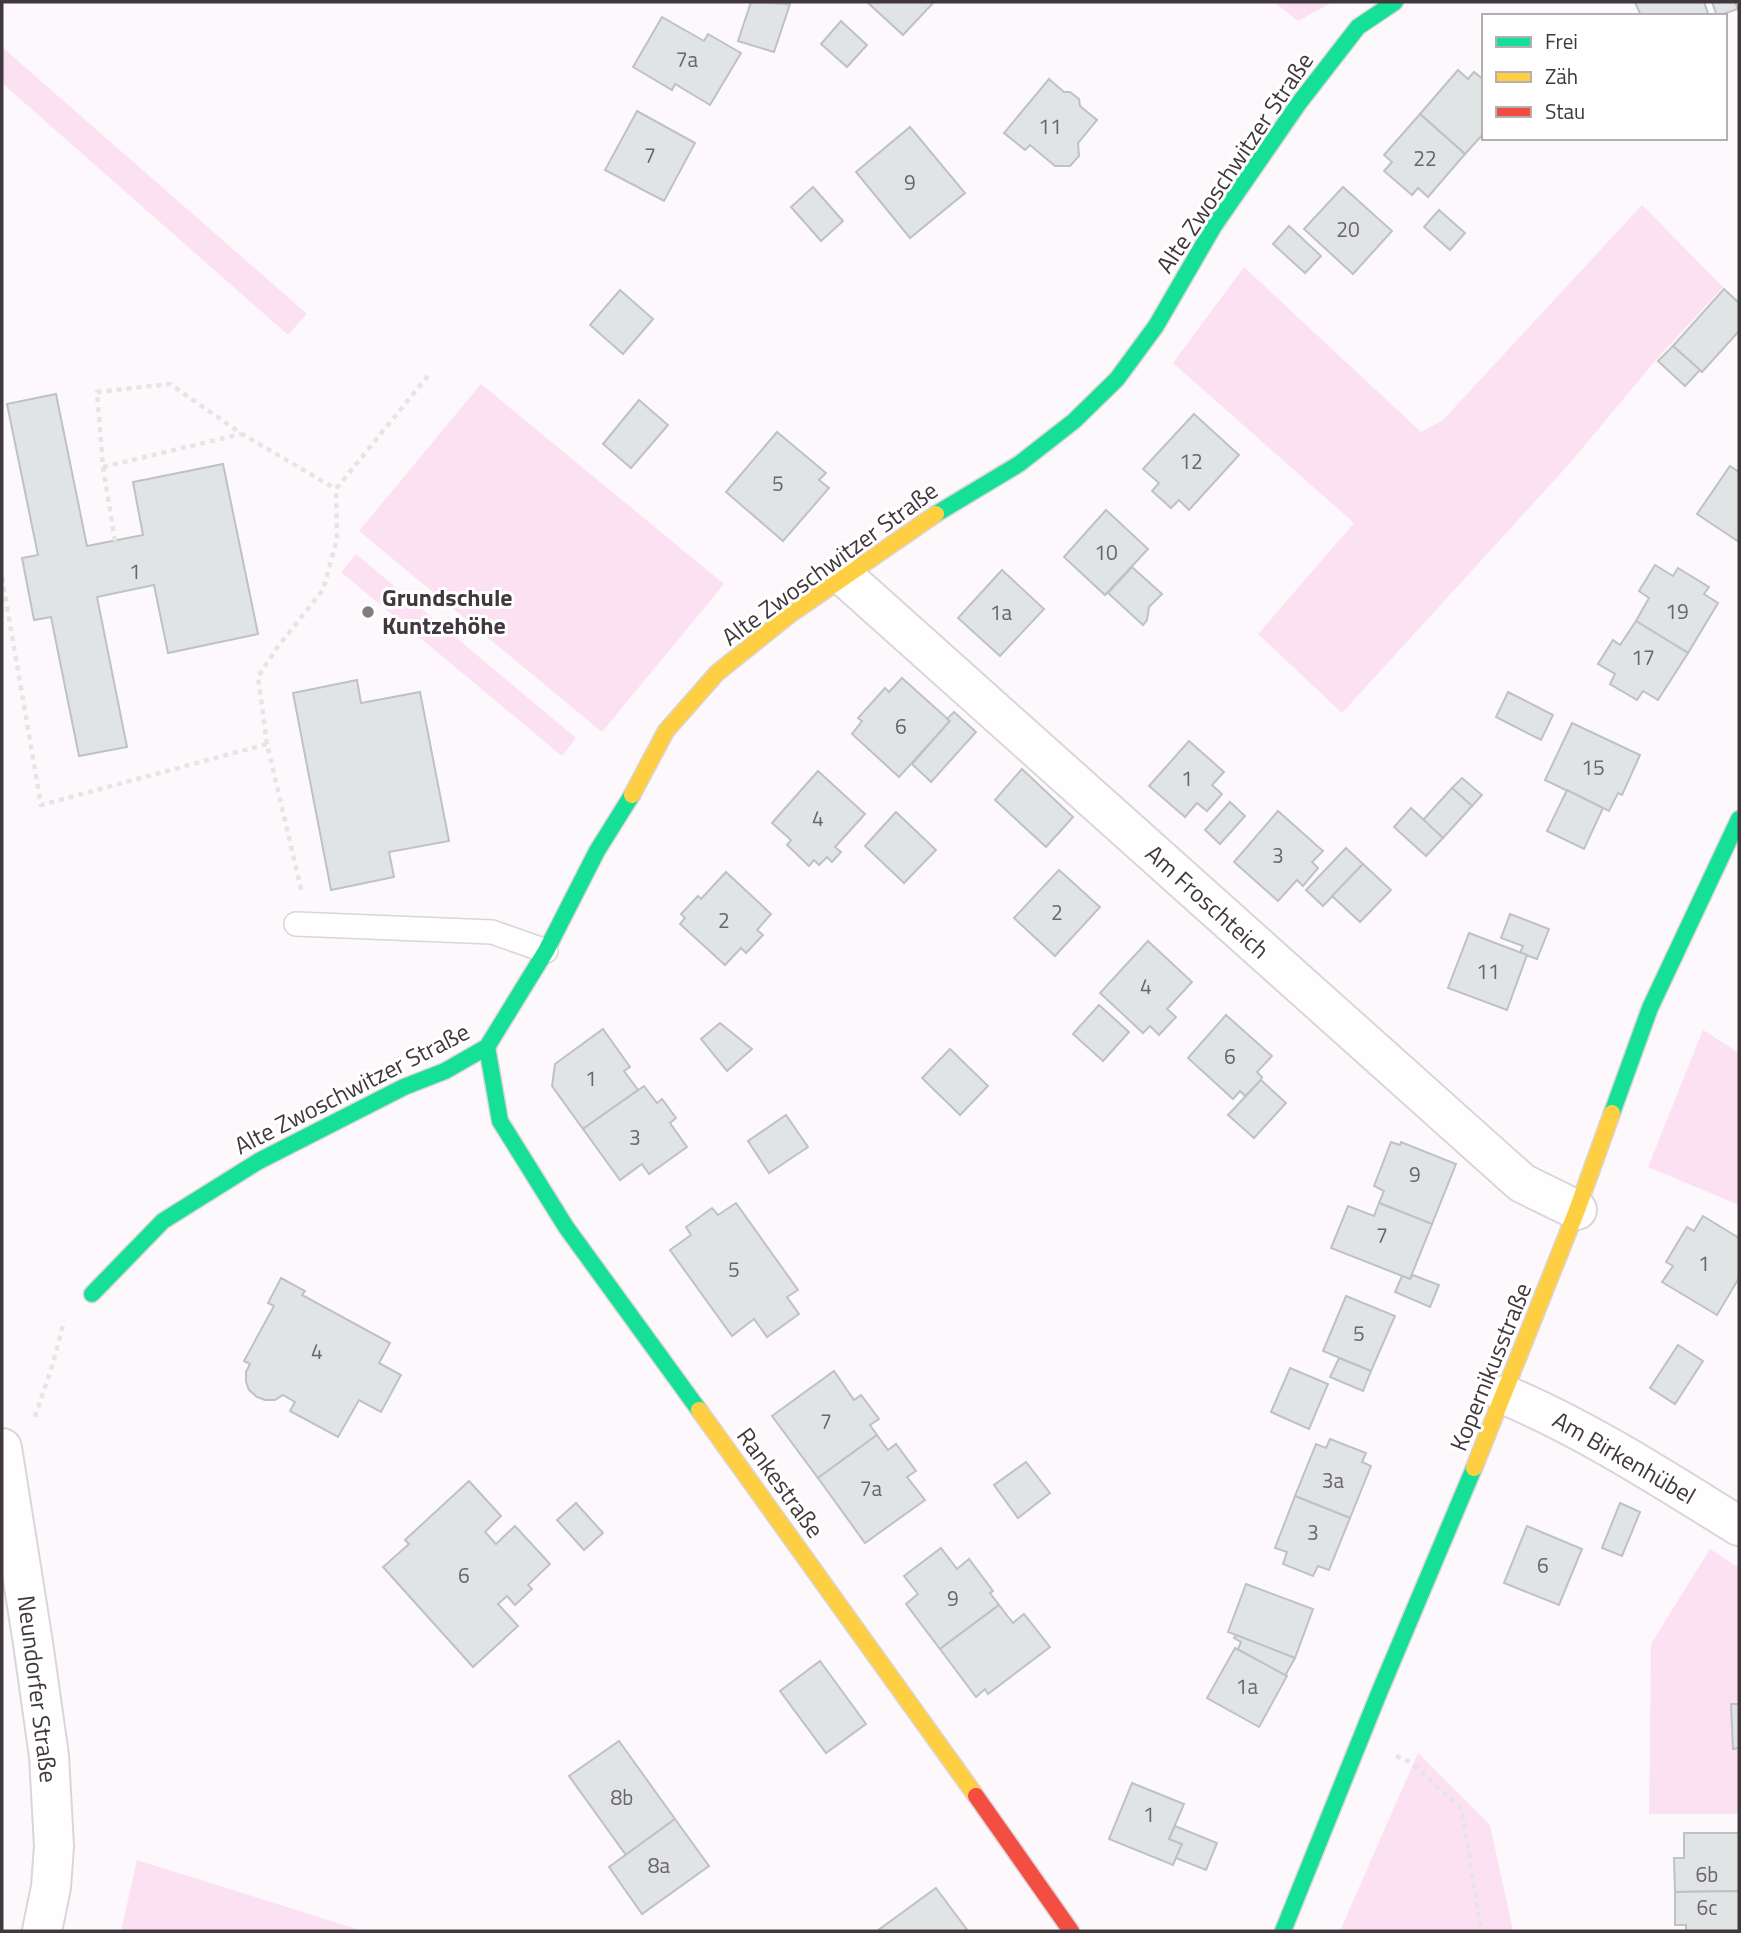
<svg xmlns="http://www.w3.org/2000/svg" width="1741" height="1933" font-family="'Titillium Web',sans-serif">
  <rect width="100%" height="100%" fill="#fdf8fb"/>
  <g fill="#fce1f3">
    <polygon points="1274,2 1333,2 1298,21"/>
    <polygon points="2,47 307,314 288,335 2,83"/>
    <polygon points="1642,205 1723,287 1655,361 1570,463 1342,713 1258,634 1354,523 1173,363 1244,267 1421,432 1443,420"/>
    <polygon points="481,384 724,584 602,732 359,531"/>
    <polygon points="356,554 576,738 562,756 341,572"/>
    <polygon points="1703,1030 1739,1053 1739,1205 1648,1167"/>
    <polygon points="1710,1549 1739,1568 1739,1814 1649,1814 1651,1644"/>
    <polygon points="1418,1753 1490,1825 1513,1931 1340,1931"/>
    <polygon points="137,1860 360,1930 360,1931 121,1931"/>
  </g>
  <g fill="#e1e4e5" stroke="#bfc2c3" stroke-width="2">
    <polygon points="751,2 790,4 774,52 738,41"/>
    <polygon points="867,2 934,2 903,35"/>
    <polygon points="1635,2 1704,2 1709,16 1641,16"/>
    <polygon points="1712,2 1735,2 1738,9 1717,16"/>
    <polygon points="662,17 704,41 708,34 741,53 710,105 675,84 672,90 633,67"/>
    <polygon points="841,21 867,45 847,67 821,44"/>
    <polygon points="1458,70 1468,79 1474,72 1484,80 1484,133 1465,154 1420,114"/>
    <polygon points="1049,79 1064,92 1070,92 1079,99 1080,106 1097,120 1078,143 1079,156 1070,166 1055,166 1030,145 1025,150 1004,133"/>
    <polygon points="637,111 695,143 664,201 605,170"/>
    <polygon points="1420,114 1465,154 1428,197 1418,188 1412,195 1384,171 1392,162 1384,155"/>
    <polygon points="910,127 965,193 910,238 856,172"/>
    <polygon points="813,187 843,221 821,241 791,207"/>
    <polygon points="1343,187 1392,231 1353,274 1304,229"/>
    <polygon points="1439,210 1465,233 1450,250 1424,227"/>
    <polygon points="1289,226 1321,256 1305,273 1273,244"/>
    <polygon points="1724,289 1739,303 1739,331 1702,372 1673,346"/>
    <polygon points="620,290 653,319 623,354 590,325"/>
    <polygon points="1673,346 1700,370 1685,386 1658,361"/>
    <polygon points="56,394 87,546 143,535 133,482 223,464 258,634 168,653 154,585 97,597 127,747 79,756 51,617 34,620 22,558 38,555 7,404"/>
    <polygon points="639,400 668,425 631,468 603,444"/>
    <polygon points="1194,414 1239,455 1189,510 1179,500 1171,508 1152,491 1159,483 1143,469"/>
    <polygon points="777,432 826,473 819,480 829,488 783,541 726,492"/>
    <polygon points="1730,466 1739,472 1739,542 1697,514"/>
    <polygon points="1106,510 1148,549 1105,595 1064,557"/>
    <polygon points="1655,565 1673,576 1678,568 1709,587 1704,594 1718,603 1688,653 1636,621 1649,598 1639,591"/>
    <polygon points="1132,567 1162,594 1149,607 1147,620 1143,625 1108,593"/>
    <polygon points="1002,570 1044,609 1000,656 958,618"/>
    <polygon points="1636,621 1688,653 1658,700 1643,691 1637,700 1610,684 1615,674 1598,664 1613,640 1620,645"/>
    <polygon points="902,678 950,721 899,777 852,734 862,721 858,718 885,688 889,692"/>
    <polygon points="357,680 361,703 420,692 449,841 389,852 394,877 331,890 293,693"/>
    <polygon points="1508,692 1553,715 1541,740 1496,717"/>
    <polygon points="954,712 976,732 931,782 912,764 950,721 947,719"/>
    <polygon points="1572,723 1640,755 1622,795 1618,793 1609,811 1545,780"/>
    <polygon points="1189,741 1224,772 1212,785 1222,794 1207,811 1197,803 1185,817 1149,786"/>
    <polygon points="1022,769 1073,817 1046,847 995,800"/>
    <polygon points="818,771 865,814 835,847 841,852 832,862 827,857 819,865 814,860 809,866 787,845 791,840 772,823"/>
    <polygon points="1462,778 1482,795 1472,806 1452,788"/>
    <polygon points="1452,788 1472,806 1443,838 1423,820"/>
    <polygon points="1567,790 1603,808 1584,849 1547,831"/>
    <polygon points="1230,802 1245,816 1220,844 1205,830"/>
    <polygon points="1411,808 1443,838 1426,856 1394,827"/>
    <polygon points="1278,811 1323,851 1312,862 1318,868 1303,886 1297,880 1278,901 1234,862"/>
    <polygon points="896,812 936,850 904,883 865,846"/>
    <polygon points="1346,848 1363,864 1323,906 1306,890"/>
    <polygon points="1363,864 1391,890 1360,922 1332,896"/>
    <polygon points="1059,870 1100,907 1055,956 1014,918"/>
    <polygon points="726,872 771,914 757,930 763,935 746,953 741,948 725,965 680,924 685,918 681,914 698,896 701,899"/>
    <polygon points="1510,914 1549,929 1537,959 1520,953 1523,946 1501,938"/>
    <polygon points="1469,933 1527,955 1507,1010 1448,988"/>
    <polygon points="1148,941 1192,982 1167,1009 1176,1017 1159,1035 1150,1026 1143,1033 1100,993"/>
    <polygon points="1099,1005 1129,1032 1103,1061 1073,1034"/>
    <polygon points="1226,1015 1272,1056 1257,1072 1262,1077 1261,1080 1245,1096 1240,1091 1233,1099 1188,1058"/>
    <polygon points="720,1023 752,1049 727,1071 701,1039"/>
    <polygon points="603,1029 630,1067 624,1071 638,1090 583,1129 552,1086 555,1064"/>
    <polygon points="950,1049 988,1086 960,1115 922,1078"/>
    <polygon points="1261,1080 1286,1103 1254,1138 1228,1115"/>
    <polygon points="644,1086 657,1103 662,1099 676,1118 670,1123 687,1147 649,1174 642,1164 620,1180 583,1129"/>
    <polygon points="786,1115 808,1147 769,1173 748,1141"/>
    <polygon points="1391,1142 1400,1145 1401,1142 1456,1164 1432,1224 1379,1203 1384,1191 1374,1186"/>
    <polygon points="736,1203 798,1290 787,1297 799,1314 767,1337 754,1319 732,1336 670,1250 691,1235 686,1227 712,1208 718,1215"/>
    <polygon points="1379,1203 1432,1224 1410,1279 1331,1248 1348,1206 1374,1216"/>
    <polygon points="1703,1216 1739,1238 1739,1278 1717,1315 1662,1282 1673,1266 1666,1262 1687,1227 1694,1231"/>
    <polygon points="1413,1275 1439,1285 1430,1307 1395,1292 1402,1276 1410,1279"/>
    <polygon points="281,1278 305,1291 302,1295 390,1343 379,1363 401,1375 381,1412 359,1400 338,1437 290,1411 295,1402 283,1395 275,1400 265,1400 257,1397 249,1390 246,1382 246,1372 250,1364 244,1361 274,1306 268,1303"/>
    <polygon points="1346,1296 1395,1316 1371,1371 1323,1351"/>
    <polygon points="1678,1345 1703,1361 1675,1404 1650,1388"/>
    <polygon points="1339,1358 1371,1371 1363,1391 1330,1377"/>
    <polygon points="1290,1368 1328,1384 1309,1429 1271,1412"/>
    <polygon points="834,1371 854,1400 861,1395 879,1419 870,1425 877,1435 818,1478 772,1416"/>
    <polygon points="877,1435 888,1450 896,1444 916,1471 907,1477 925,1500 865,1543 818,1478"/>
    <polygon points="1330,1439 1366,1453 1362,1462 1371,1466 1350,1518 1295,1496 1316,1444 1326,1448"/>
    <polygon points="1026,1462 1050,1493 1018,1518 994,1485"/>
    <polygon points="469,1481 501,1516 485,1532 496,1544 515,1526 550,1564 528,1585 532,1589 515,1605 507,1596 498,1604 518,1626 473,1667 383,1567 409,1544 405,1540"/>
    <polygon points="1295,1496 1350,1518 1329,1570 1318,1566 1313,1576 1283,1564 1287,1552 1275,1548"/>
    <polygon points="576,1503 603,1533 584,1550 557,1520"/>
    <polygon points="1620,1503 1640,1512 1622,1556 1602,1548"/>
    <polygon points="1527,1526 1582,1549 1559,1605 1504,1583"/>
    <polygon points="941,1548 957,1569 969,1559 993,1591 990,1593 999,1605 940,1649 906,1604 918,1594 904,1576"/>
    <polygon points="1246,1584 1313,1609 1295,1658 1228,1632"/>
    <polygon points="999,1605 1013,1623 1024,1614 1050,1647 988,1694 985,1689 976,1697 940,1649"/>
    <polygon points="1236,1635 1295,1658 1285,1676 1238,1649 1241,1642 1234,1638"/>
    <polygon points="1235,1648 1287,1676 1259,1727 1207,1698"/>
    <polygon points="820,1661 866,1724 826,1753 780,1691"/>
    <polygon points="1731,1704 1739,1704 1739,1748 1733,1749"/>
    <polygon points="619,1741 675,1819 626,1855 569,1776"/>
    <polygon points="1132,1783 1184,1804 1169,1839 1182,1844 1173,1865 1109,1839"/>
    <polygon points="675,1819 709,1866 642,1914 609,1867"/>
    <polygon points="1175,1826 1217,1843 1206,1870 1176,1858 1182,1844 1169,1839"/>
    <polygon points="1684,1833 1739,1833 1739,1891 1675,1892 1674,1858 1684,1858"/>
    <polygon points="936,1888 968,1931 877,1931"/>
    <polygon points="1739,1891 1739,1931 1686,1931 1686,1925 1675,1925 1675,1892"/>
  </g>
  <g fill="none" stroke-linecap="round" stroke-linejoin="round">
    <defs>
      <polyline id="lane" points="296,924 492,932 546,951"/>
      <g id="street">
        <path d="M846,578C1072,779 1296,982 1522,1183L1577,1210"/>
        <path d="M1505,1395C1588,1430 1663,1479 1739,1526"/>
        <polyline points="2,1448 33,1643 49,1756 54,1846 51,1887 42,1931"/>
      </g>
      <g id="fast">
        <polyline points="936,514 1019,464 1074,421 1117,379 1156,326 1214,226 1299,103 1358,27 1395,2"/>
        <polyline points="487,1047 500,1121 566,1227 699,1410"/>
        <polyline points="1612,1113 1650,1008 1739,819"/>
        <polyline points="92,1294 163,1221 259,1161 404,1087 445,1071 487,1047 546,951 597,851 632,795"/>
        <polyline points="1283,1931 1379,1693 1474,1468"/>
      </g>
      <g id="slow">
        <polyline points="632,795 666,731 717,673 788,616 936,514"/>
        <polyline points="699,1410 976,1796"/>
        <polyline points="1474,1468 1577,1210 1612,1113"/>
      </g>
      <polyline id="jam" points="976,1796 1071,1931"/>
    </defs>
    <use href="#lane" stroke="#dbd5d9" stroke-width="26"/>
    <use href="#street" stroke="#dbd5d9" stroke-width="42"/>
    <use href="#fast" stroke="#dbd5d9" stroke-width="19"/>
    <use href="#slow" stroke="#dbd5d9" stroke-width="19"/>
    <use href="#jam" stroke="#dbd5d9" stroke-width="19"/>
    <g stroke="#e6e4e5" stroke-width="4.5" stroke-dasharray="5 5" stroke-linecap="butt">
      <polyline points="103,467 241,434"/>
      <polyline points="115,541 103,467 97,392 170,384 242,434 336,489"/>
      <polyline points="2,577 41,805 267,744 302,893"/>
      <polyline points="267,744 258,677 276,649 323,590 337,539 336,489 431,372"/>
      <polyline points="35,1417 53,1363 64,1321"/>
      <polyline points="1396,1756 1410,1762 1462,1809 1481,1931"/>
    </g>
    <use href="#lane" stroke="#fffefe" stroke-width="23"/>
    <use href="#street" stroke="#fffefe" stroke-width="38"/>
    <use href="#fast" stroke="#16e098" stroke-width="16"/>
    <use href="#slow" stroke="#ffcf43" stroke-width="16"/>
    <use href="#jam" stroke="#f24e42" stroke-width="16"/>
  </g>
  <circle fill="#837b80" stroke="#fff" stroke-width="2.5" cx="368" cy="612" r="7"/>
  <g text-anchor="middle" stroke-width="6" stroke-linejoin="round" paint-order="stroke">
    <g font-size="21" fill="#6b656a">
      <text x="687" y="67">7a</text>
      <text x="1050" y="134">11</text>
      <text x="650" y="163">7</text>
      <text x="1425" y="166">22</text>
      <text x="910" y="190">9</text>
      <text x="1348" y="237">20</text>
      <text x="1191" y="469">12</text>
      <text x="778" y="491">5</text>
      <text x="1106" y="560">10</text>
      <text x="135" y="579">1</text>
      <text x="1677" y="619">19</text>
      <text x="1001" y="620">1a</text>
      <text x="1643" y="665">17</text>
      <text x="901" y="734">6</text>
      <text x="1593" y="775">15</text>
      <text x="1187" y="786">1</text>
      <text x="818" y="826">4</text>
      <text x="1278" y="863">3</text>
      <text x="1057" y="920">2</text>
      <text x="724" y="928">2</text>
      <text x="1488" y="979">11</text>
      <text x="1146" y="994">4</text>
      <text x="1230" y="1064">6</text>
      <text x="591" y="1086">1</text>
      <text x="635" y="1145">3</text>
      <text x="1415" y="1182">9</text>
      <text x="1382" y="1243">7</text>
      <text x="1704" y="1271">1</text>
      <text x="734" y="1277">5</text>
      <text x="1359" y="1341">5</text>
      <text x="317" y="1359">4</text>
      <text x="826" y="1429">7</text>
      <text x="1333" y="1488">3a</text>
      <text x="871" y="1496">7a</text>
      <text x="1313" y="1540">3</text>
      <text x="1543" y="1573">6</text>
      <text x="464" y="1583">6</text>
      <text x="953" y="1606">9</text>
      <text x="1247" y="1694">1a</text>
      <text x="622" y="1805">8b</text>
      <text x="1149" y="1822">1</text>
      <text x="659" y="1873">8a</text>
      <text x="1707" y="1882">6b</text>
      <text x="1707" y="1915">6c</text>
    </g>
    <g font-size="24" fill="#41383e" stroke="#fff">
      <text transform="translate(1235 163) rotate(-56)" y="8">Alte Zwoschwitzer Straße</text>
      <text transform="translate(830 564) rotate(-36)" y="8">Alte Zwoschwitzer Straße</text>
      <text transform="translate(1207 902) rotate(42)" y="8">Am Froschteich</text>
      <text transform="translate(352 1089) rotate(-27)" y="8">Alte Zwoschwitzer Straße</text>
      <text transform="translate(1491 1367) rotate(-68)" y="8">Kopernikusstraße</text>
      <text transform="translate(1624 1458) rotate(30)" y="8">Am Birkenhübel</text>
      <text transform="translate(780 1483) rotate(54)" y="8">Rankestraße</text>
      <text transform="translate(37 1689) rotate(83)" y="8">Neundorfer Straße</text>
    </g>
    <g font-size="24" font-weight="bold" fill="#41383e" stroke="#fff" text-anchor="start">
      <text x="382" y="606">Grundschule<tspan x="382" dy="28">Kuntzehöhe</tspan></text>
    </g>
  </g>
  <rect width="1741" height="1933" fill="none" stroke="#41383e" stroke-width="7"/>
  <rect x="1482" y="14" width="245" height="126" fill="#ffffff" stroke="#b3afb2" stroke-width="2"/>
  <rect x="1496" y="37" width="35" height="10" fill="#16e098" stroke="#b3afb2" stroke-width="2"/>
  <text x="1545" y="49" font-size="21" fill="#41383e">Frei</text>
  <rect x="1496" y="72" width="35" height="10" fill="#ffcf43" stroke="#b3afb2" stroke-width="2"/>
  <text x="1545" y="84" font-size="21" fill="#41383e">Zäh</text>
  <rect x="1496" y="107" width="35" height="10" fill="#f24e42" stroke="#b3afb2" stroke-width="2"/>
  <text x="1545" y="119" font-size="21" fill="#41383e">Stau</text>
</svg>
